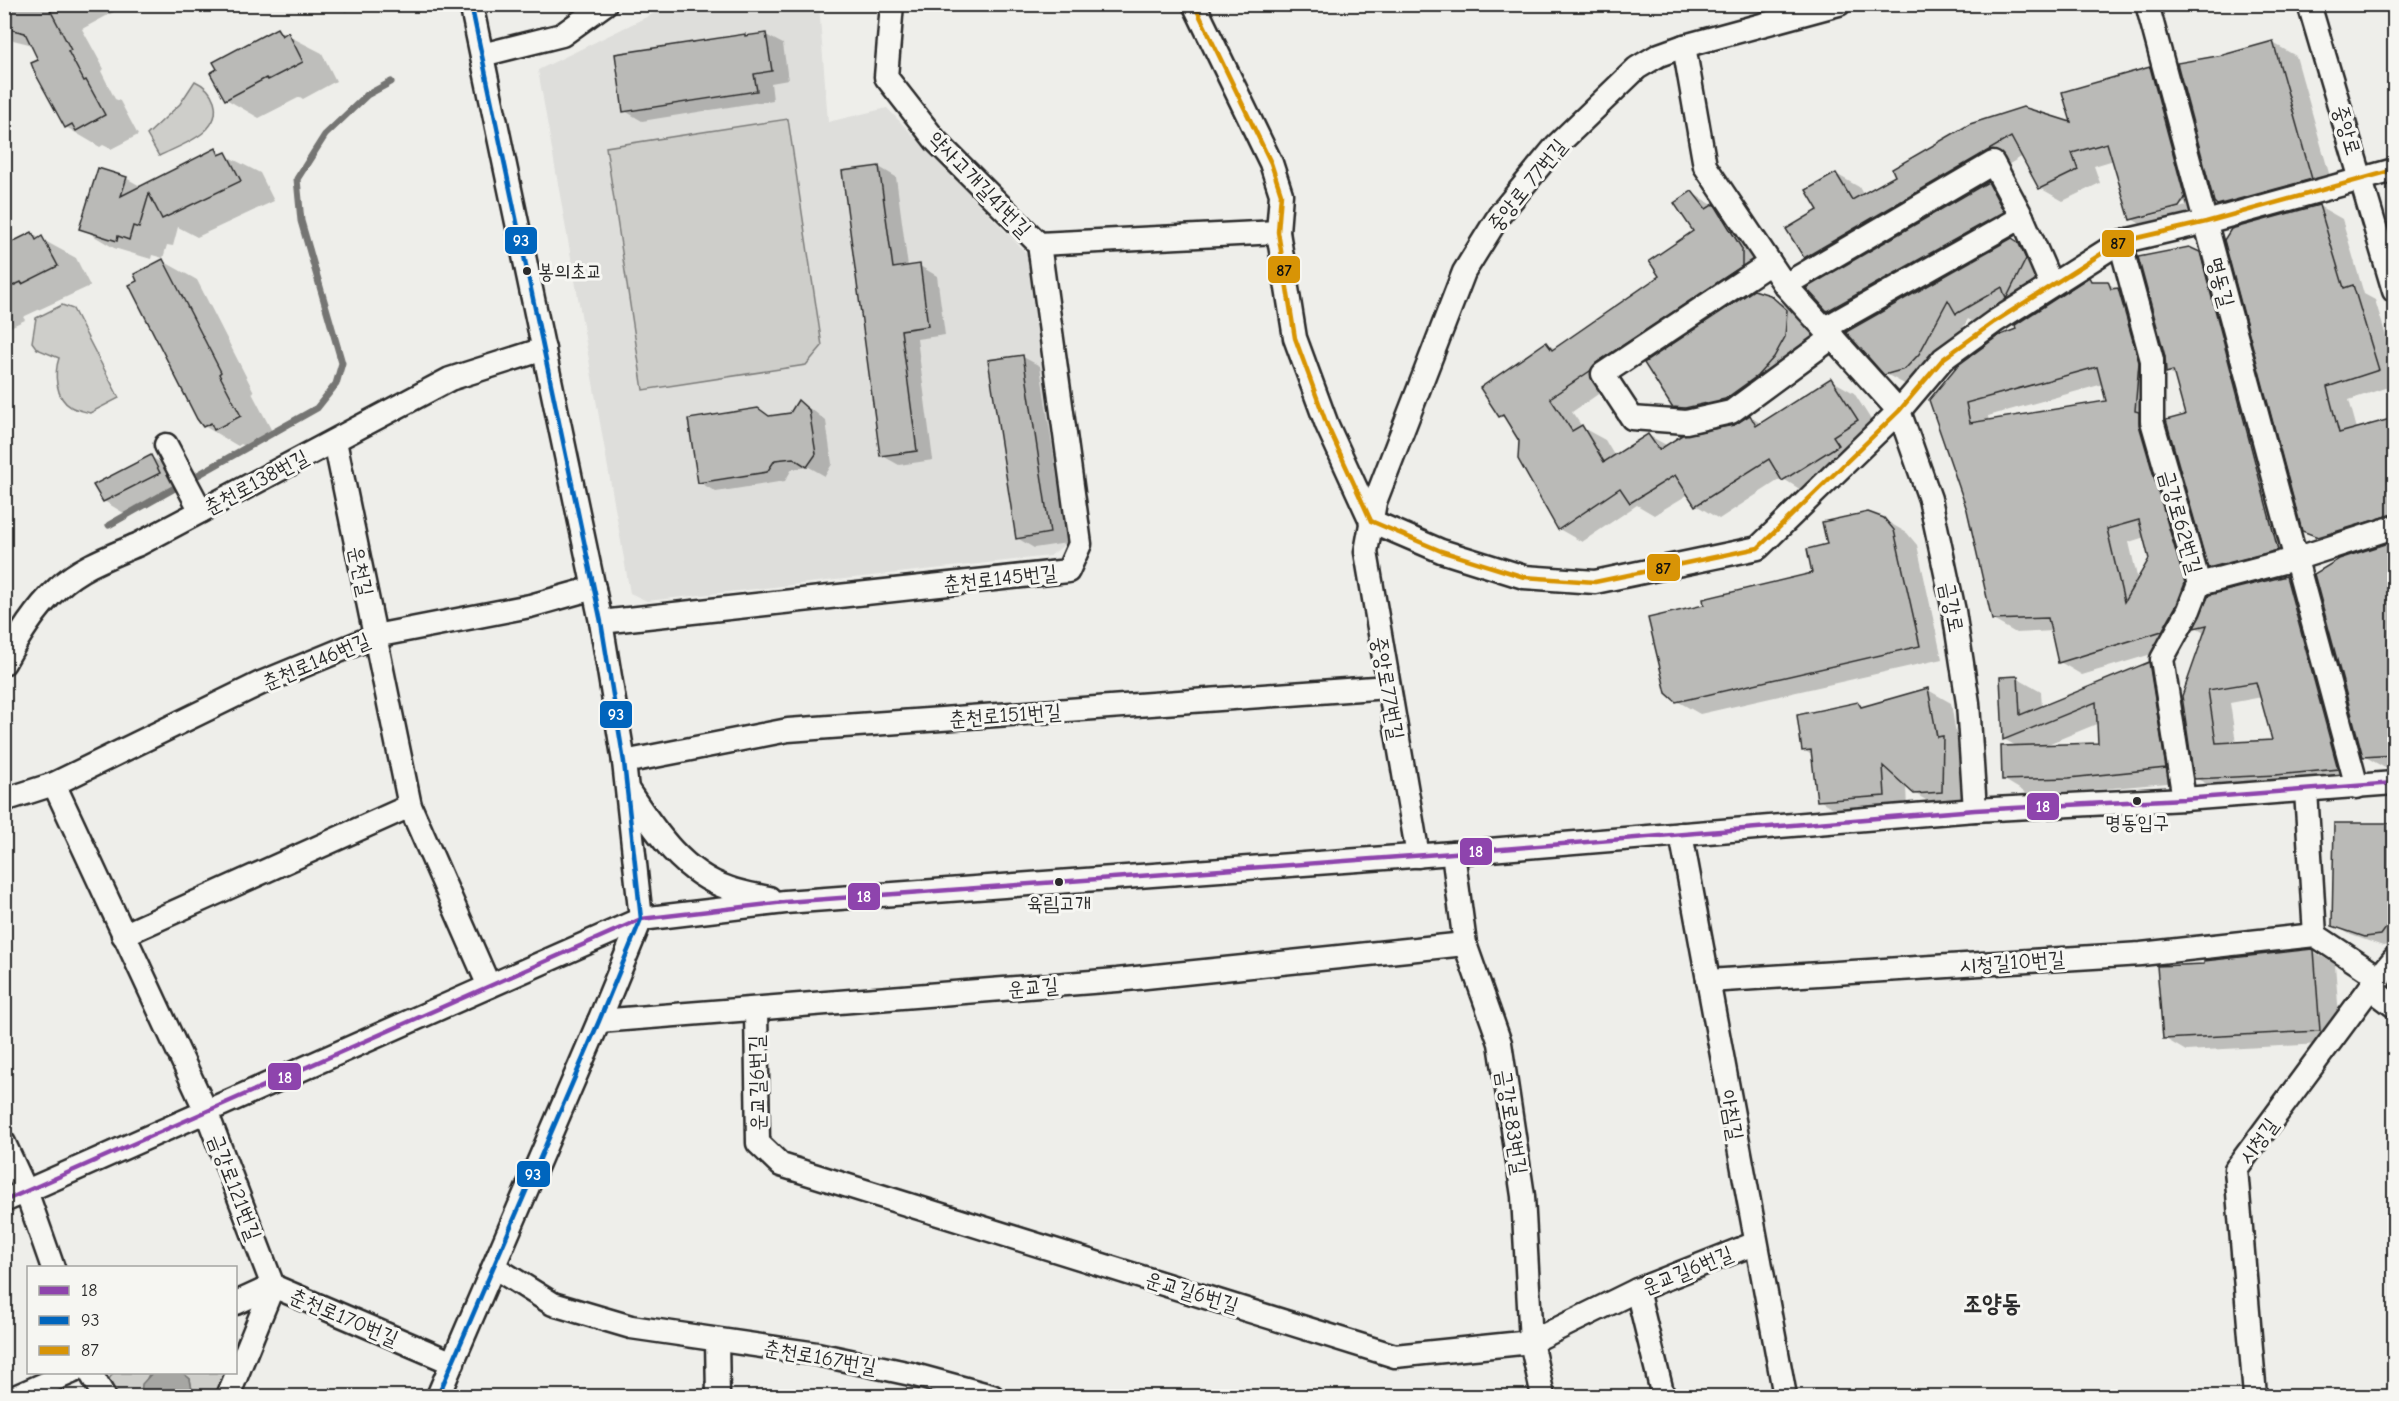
<svg xmlns="http://www.w3.org/2000/svg" width="2399" height="1401" font-family="'Comic Neue','Poor Story',sans-serif">
  <rect width="100%" height="100%" fill="#eeeeea"/>
  <filter id="ink" filterUnits="userSpaceOnUse"><feTurbulence type="fractalNoise" baseFrequency=".0167" numOctaves="2"/><feDisplacementMap in="SourceGraphic" scale="12" xChannelSelector="R" yChannelSelector="G"/><feConvolveMatrix kernelMatrix="1 2 1 2 8 2 1 2 1" color-interpolation-filters="sRGB"/></filter>
  <g filter="url(#ink)">
    <polygon fill="#dededb" points="671,5 819,5 828,122 887,108 1029,256 1068,542 1050,556 647,601 630,593 538,70"/>
    <g fill="#cececa" stroke="#7c7c7a" stroke-width="1.5">
      <path d="M195,81C204,85 211,92 214,101C224,133 180,145 159,156L147,135L180,104Z"/>
      <polygon points="788,119 822,346 806,365 643,390 606,147"/>
      <path d="M62,305L73,309L119,398L90,413C84,411 76,410 71,407C55,398 54,373 59,358L37,349L32,342L36,318Z"/>
      <polygon points="113,1373 153,1373 149,1374 140,1394 141,1396 115,1396 109,1379"/>
      <polygon points="183,1373 228,1373 217,1396 193,1396 190,1379"/>
    </g>
    <polygon fill="#a6a6a3" stroke="#757573" stroke-width="1.5" points="153,1372 183,1373 190,1379 193,1396 141,1396 142,1384"/>
    <g fill="#0003" fill-rule="evenodd">
      <polygon points="4,4 142,4 130,11 123,7 82,29 104,69 101,71 115,99 120,101 138,135 111,149 103,145 100,147 66,127 33,45 13,40 4,36"/>
      <polygon points="325,4 361,4 346,12 339,8 335,10"/>
      <polygon points="277,30 322,53 336,81 303,99 300,97 259,118 226,99 219,70"/>
      <polygon points="745,35 748,37 766,35 783,44 788,80 771,83 773,100 642,121 625,111"/>
      <polygon points="2273,43 2296,56 2334,191 2241,217 2218,204 2224,56"/>
      <path d="M2150,68L2173,82L2202,219L2155,233L2132,219L2114,160L2094,166L2100,183L2063,201L2040,188L2023,156L1828,270L1805,257L1821,211L1836,174L1859,187L1864,196L1897,177L1971,126L2073,124ZM2185,203L2186,206L2147,217V214Z"/>
      <polygon points="215,150 260,173 274,201 197,237 178,227 173,246 167,245 163,258 152,255 151,259 114,248 81,228 126,178 142,187"/>
      <polygon points="879,167 896,177 908,267 920,266 937,276 945,335 917,339 933,460 899,465 881,455"/>
      <polygon points="1988,183 2011,197 2026,225 1851,323 1828,310"/>
      <polygon points="1692,193 1737,219 1765,263 1618,376 1613,384 1572,412 1583,428 1605,440 1615,457 1648,435 1668,446 1734,427 1750,417 1762,424 1831,380 1854,393 1880,434 1806,493 1782,478 1719,519 1696,505 1689,494 1654,515 1637,505 1582,542 1559,529 1520,459 1521,441 1508,420 1501,416 1546,344 1556,349 1661,277 1695,231"/>
      <polygon points="2319,206 2342,219 2364,294 2375,300 2394,362 2394,385 2349,400 2357,429 2394,421 2394,533 2327,543 2304,530"/>
      <polygon points="32,234 76,258 90,286 23,317 25,320 4,330 4,248"/>
      <polygon points="2012,240 2041,257 2048,273 1980,326 1968,319 1937,373 1910,387 1886,374 1848,332"/>
      <polygon points="2199,254 2222,267 2300,562 2233,580 2210,567 2186,416 2177,378 2167,372"/>
      <polygon points="163,261 197,280 254,392 252,393 274,435 249,448 241,444 238,446 204,426 139,281"/>
      <path d="M2089,279L2095,282L2107,283L2131,296L2158,425L2206,594L2179,578L2178,581L2208,598L2286,577L2309,591L2360,781L2219,791L2196,778L2206,633L2194,626L2185,644L2082,675L2060,662L2053,631L2016,633L1993,620L1968,510L1930,401L2018,330ZM2103,384L2108,402L1989,422L1988,416ZM2145,537L2151,560L2138,581L2129,542ZM2262,697L2274,741L2236,743L2230,703Z"/>
      <polygon points="1770,296 1793,310 1810,324 1811,335 1804,360 1697,420 1673,406"/>
      <polygon points="1023,357 1040,366 1067,543 1034,548 1017,538"/>
      <polygon points="798,402 815,412 826,421 832,464 825,476 809,467 792,469 785,481 716,492 699,482 790,414"/>
      <polygon points="151,457 173,470 182,486 127,515 104,501"/>
      <polygon points="1883,519 1907,533 1917,545 1942,659 1700,714 1677,701 1706,606 1814,575 1829,545"/>
      <polygon points="2394,543 2394,769 2387,769 2364,756 2340,560"/>
      <path d="M2149,664L2171,677L2188,781L2092,790L2026,793L2003,779L2018,747L2004,739L2018,678L2041,691L2042,708ZM2099,723L2100,744L2043,746Z"/>
      <polygon points="1928,690 1951,703 1958,747 1965,751 1965,804 1938,807 1914,793 1906,785 1907,809 1842,813 1819,800 1813,756 1804,750 1857,704 1865,708"/>
      <polygon points="2394,824 2394,944 2383,946 2351,935 2334,925 2335,825"/>
      <polygon points="2311,950 2335,964 2341,1043 2186,1051 2164,1038 2206,965"/>
      <polygon points="68,1392 81,1396 82,1396 57,1396"/>
    </g>
    <g fill="none" stroke-linecap="round" stroke-linejoin="round">
      <polyline stroke="#757573" stroke-width="7" points="109,525 317,408 336,384 342,363 301,221 297,179 325,135 367,95 391,82"/>
    </g>
    <g fill="#babab7" stroke="#2b2b2b" stroke-width="1.5" fill-rule="evenodd">
      <polygon points="4,4 47,4 71,50 68,51 84,81 86,80 105,115 76,131 72,124 65,128 35,73 31,63 38,60 25,33 4,28"/>
      <polygon points="277,28 282,36 288,32 303,62 268,80 266,78 225,100 210,73 217,69 213,62"/>
      <polygon points="766,33 772,71 754,74 757,91 623,112 615,54 745,34 745,36"/>
      <polygon points="2273,41 2312,179 2217,205 2214,202 2177,63 2223,55"/>
      <polygon points="2150,67 2185,198 2179,207 2130,220 2107,143 2072,153 2078,170 2039,189 2011,137 1804,258 1786,229 1818,210 1806,190 1836,173 1852,200 1895,176 1892,169 1970,124 2023,107 2071,122 2062,92"/>
      <polygon points="216,148 219,155 226,152 241,181 162,219 149,194 139,228 133,226 129,240 118,236 117,241 79,229 98,168 127,177 121,196"/>
      <polygon points="879,166 893,268 920,264 928,326 901,330 917,451 880,456 842,171"/>
      <polygon points="1988,182 2004,212 1827,311 1806,288"/>
      <polygon points="1692,191 1706,209 1714,204 1715,205 1742,249 1742,266 1596,363 1590,371 1550,398 1572,431 1582,425 1604,462 1648,434 1659,450 1682,435 1734,425 1750,415 1756,426 1831,378 1858,420 1833,436 1839,445 1782,481 1769,459 1695,506 1675,475 1630,503 1620,488 1558,530 1518,459 1519,441 1503,415 1499,417 1480,388 1546,342 1552,350 1659,276 1649,261 1693,231 1674,203"/>
      <polygon points="2319,205 2344,288 2353,285 2379,370 2327,387 2339,433 2394,418 2394,514 2318,537 2302,531 2224,240 2231,229"/>
      <polygon points="32,232 36,240 42,236 58,266 22,284 21,282 4,290 4,246"/>
      <polygon points="2012,238 2018,242 2026,259 2006,299 2002,287 1956,314 1948,300 1919,354 1905,369 1884,375 1846,332"/>
      <polygon points="2189,247 2200,252 2278,550 2208,568 2166,420 2185,415 2173,371 2166,373 2165,356 2138,257"/>
      <polygon points="163,259 221,372 219,374 241,416 214,430 211,423 203,427 197,419 129,285 137,281 134,274"/>
      <path d="M2089,277L2091,281H2108L2111,289L2118,288L2139,362L2135,411L2139,412V425L2185,583L2177,604L2162,631L2058,663L2048,618L1992,620L1967,510L1929,400L1957,366L1998,336L2016,329L2015,325ZM2097,367L2106,401L1970,423L1966,403ZM2139,520L2149,559L2124,602L2107,529Z"/>
      <polygon points="1754,290 1770,295 1787,310 1785,337 1774,357 1757,376 1725,399 1685,408 1672,407 1644,363"/>
      <polygon points="1023,355 1050,533 1016,539 988,360"/>
      <polygon points="798,400 809,410 816,454 807,467 793,458 775,460 767,472 698,483 688,419 758,408 769,416 790,413"/>
      <polygon points="151,455 160,473 103,502 93,485"/>
      <polygon points="1868,512 1884,518 1894,530 1920,646 1676,702 1666,693 1648,618 1704,605 1703,599 1812,573 1807,549 1827,544 1822,522"/>
      <polygon points="2394,541 2394,755 2363,757 2314,574 2339,559"/>
      <path d="M2286,576L2338,769L2276,775L2194,779L2182,696L2207,625L2194,628L2209,595ZM2256,682L2272,740L2216,743L2208,690Z"/>
      <polygon points="2149,662 2166,768 2069,778 2002,780 2001,746 2098,743 2096,702 2003,740 2000,677 2018,676 2020,715"/>
      <polygon points="1928,688 1937,737 1943,736 1942,792 1914,794 1883,766 1885,796 1817,801 1811,750 1802,751 1797,715 1858,702 1861,707"/>
      <polygon points="2334,823 2394,823 2394,917 2381,935 2365,937 2332,926"/>
      <polygon points="2312,949 2314,950 2320,1031 2163,1039 2157,966 2204,964 2204,961"/>
    </g>
    <g fill="none" stroke-linecap="round" stroke-linejoin="round">
      <defs>
        <g id="minor">
          <polyline points="892,4 886,77 936,141 1039,244 1278,232"/>
          <polyline points="1194,4 1271,163 1281,194 1278,232 1295,338 1327,425 1371,521 1441,551 1524,577 1595,582 1758,548 1899,411 1943,359 1994,322 2120,242 2206,222 2394,170"/>
          <polyline points="2147,4 2357,787"/>
          <polyline points="2309,4 2394,291"/>
          <polyline points="1684,46 1705,166 1785,285 1899,411 1930,499 1954,611 1968,703 1975,810"/>
          <polyline points="482,55 562,35 605,4"/>
          <polyline points="2120,242 2152,360 2152,421 2199,584 2189,610 2162,659 2184,799"/>
          <polyline points="1770,263 1603,374 1632,418 1686,422 1731,412 1833,337"/>
          <polyline points="1785,285 1993,163 2022,217 2051,284"/>
          <polyline points="1825,328 2022,217"/>
          <polyline points="335,441 410,806 489,986"/>
          <polyline points="166,445 201,511"/>
          <polyline points="2199,584 2295,559 2394,527"/>
          <polyline points="601,622 1068,571 1080,544 1039,244"/>
          <path d="M4,663C19,636 35,609 58,588C80,567 111,556 139,544L450,379L544,349"/>
          <polyline points="624,762 788,730 1388,687"/>
          <polyline points="54,784 206,1111 273,1286 228,1396"/>
          <polyline points="2306,791 2315,935"/>
          <path d="M629,792C654,829 682,873 728,888C741,893 755,895 769,898"/>
          <polyline points="4,800 54,784 261,683 375,636 530,606 594,588"/>
          <polyline points="1681,834 1785,1396"/>
          <polyline points="1453,853 1465,944 1500,1043 1523,1196 1531,1342 1543,1396"/>
          <polyline points="1418,856 1366,552 1375,502 1464,272 1500,214 1556,146 1637,68 1659,55 1684,46 1839,4"/>
          <polyline points="123,935 410,806"/>
          <polyline points="1708,981 2141,954 2315,935 2380,978"/>
          <polyline points="2370,988 2394,1006"/>
          <polyline points="756,1010 758,1143 781,1165 1395,1356 1531,1342 1637,1290 1756,1243"/>
          <polyline points="599,1021 1117,980 1465,944"/>
          <polyline points="4,1143 26,1191 53,1268"/>
          <polyline points="4,1201 641,919 785,902 1453,853 1975,810 2184,799 2394,783"/>
          <polyline points="494,1267 553,1304 631,1327 817,1354 911,1374 992,1396"/>
          <polyline points="1637,1290 1663,1396"/>
          <polyline points="236,1303 273,1286 453,1363"/>
          <polyline points="717,1340 718,1396"/>
          <polyline points="90,1372 104,1396"/>
          <polyline points="17,1396 72,1372"/>
          <polyline points="438,1396 599,1021 641,919 624,762 601,622 471,4"/>
          <polyline points="2255,1396 2236,1169 2370,988 2394,959"/>
        </g>
      </defs>
      <use href="#minor" stroke="#2b2b2b" stroke-width="27"/>
      <use href="#minor" stroke="#f6f6f2" stroke-width="22"/>
      <defs>
        <polyline id="bus-1" points="4,1201 641,919 785,902 1453,853 1975,810 2184,799 2394,783"/>
        <polyline id="bus-2" points="438,1396 599,1021 641,919 624,762 601,622 471,4"/>
        <polyline id="bus-3" points="1194,4 1271,163 1281,194 1278,232 1295,338 1327,425 1371,521 1441,551 1524,577 1595,582 1758,548 1899,411 1943,359 1994,322 2120,242 2206,222 2394,170"/>
      </defs>
      <use href="#bus-1" stroke="#f6f6f2" stroke-width="9"/>
      <use href="#bus-2" stroke="#f6f6f2" stroke-width="9"/>
      <use href="#bus-3" stroke="#f6f6f2" stroke-width="9"/>
      <use href="#bus-1" stroke="#8e44ad" stroke-width="4.5"/>
      <use href="#bus-2" stroke="#0065bd" stroke-width="4.5"/>
      <use href="#bus-3" stroke="#d89406" stroke-width="4.5"/>
    </g>
  </g>
  <g fill="#2b2b2b" stroke="#f6f6f2" stroke-width="2">
    <circle cx="527" cy="271" r="5"/>
    <circle cx="2137" cy="801" r="5"/>
    <circle cx="1059" cy="882" r="5"/>
  </g>
  <g text-anchor="middle" stroke-width="6" stroke-linejoin="round" paint-order="stroke">
    <g font-size="20" fill="#2b2b2b" stroke="#f6f6f2">
      <text x="538" y="278" text-anchor="start">봉의초교</text>
      <text x="2137" y="829">명동입구</text>
      <text x="1059" y="910">육림고개</text>
    </g>
    <g font-size="21" fill="#2b2b2b" stroke="#f6f6f2">
      <text transform="translate(2347 130) rotate(73)" y="7">중앙로</text>
      <text transform="translate(980 184) rotate(46)" y="7">약사고개길41번길</text>
      <text transform="translate(1527 185) rotate(-51)" y="7">중앙로 77번길</text>
      <text transform="translate(2221 282) rotate(75)" y="7">명동길</text>
      <text transform="translate(256 482) rotate(-28)" y="7">춘천로138번길</text>
      <text transform="translate(2181 522) rotate(74)" y="7">금강로62번길</text>
      <text transform="translate(361 571) rotate(78)" y="7">운천길</text>
      <text transform="translate(1000 578) rotate(-6)" y="7">춘천로145번길</text>
      <text transform="translate(1952 607) rotate(79)" y="7">금강로</text>
      <text transform="translate(316 661) rotate(-23)" y="7">춘천로146번길</text>
      <text transform="translate(1388 688) rotate(80)" y="7">중앙로77번길</text>
      <text transform="translate(1005 715) rotate(-4)" y="7">춘천로151번길</text>
      <text transform="translate(2012 962) rotate(-4)" y="7">시청길10번길</text>
      <text transform="translate(1033 987) rotate(-5)" y="7">운교길</text>
      <text transform="translate(757 1083) rotate(-91)" y="7">운교길6번길</text>
      <text transform="translate(1732 1115) rotate(80)" y="7">아침길</text>
      <text transform="translate(1512 1122) rotate(81)" y="7">금강로83번길</text>
      <text transform="translate(2258 1141) rotate(-54)" y="7">시청길</text>
      <text transform="translate(235 1187) rotate(69)" y="7">금강로121번길</text>
      <text transform="translate(1687 1270) rotate(-22)" y="7">운교길6번길</text>
      <text transform="translate(1192 1292) rotate(17)" y="7">운교길6번길</text>
      <text transform="translate(344 1317) rotate(23)" y="7">춘천로170번길</text>
      <text transform="translate(820 1357) rotate(10)" y="7">춘천로167번길</text>
    </g>
    <g font-size="24" font-weight="bold" fill="#2b2b2b" stroke="#f6f6f2">
      <text x="1992" y="1311">조양동</text>
    </g>
  </g>
  <g stroke="#f6f6f2" stroke-width="2">
    <rect x="504" y="226" width="34" height="29" rx="6" fill="#0065bd"/>
    <rect x="2101" y="229" width="34" height="29" rx="6" fill="#d89406"/>
    <rect x="1267" y="255" width="34" height="29" rx="6" fill="#d89406"/>
    <rect x="1646" y="553" width="35" height="29" rx="6" fill="#d89406"/>
    <rect x="599" y="700" width="34" height="29" rx="6" fill="#0065bd"/>
    <rect x="2026" y="792" width="34" height="29" rx="6" fill="#8e44ad"/>
    <rect x="1459" y="837" width="34" height="29" rx="6" fill="#8e44ad"/>
    <rect x="847" y="882" width="34" height="29" rx="6" fill="#8e44ad"/>
    <rect x="267" y="1062" width="35" height="29" rx="6" fill="#8e44ad"/>
    <rect x="516" y="1160" width="35" height="28" rx="6" fill="#0065bd"/>
  </g>
  <g font-size="16" text-anchor="middle" font-weight="bold" fill="#fff">
    <text x="521" y="246">93</text>
    <text x="616" y="720">93</text>
    <text x="2043" y="812">18</text>
    <text x="1476" y="857">18</text>
    <text x="864" y="902">18</text>
    <text x="285" y="1083">18</text>
    <text x="533" y="1180">93</text>
  </g>
  <g font-size="16" text-anchor="middle" font-weight="bold" fill="#111">
    <text x="2118" y="249">87</text>
    <text x="1284" y="276">87</text>
    <text x="1663" y="574">87</text>
  </g>
  <rect width="2399" height="1401" fill="none" stroke="#f6f6f2" stroke-width="24"/>
  <rect x="12" y="12" width="2375" height="1377" fill="none" stroke="#2b2b2b" stroke-width="2" filter="url(#ink)"/>
  <rect x="27" y="1266" width="210" height="108" fill="#f6f6f2" stroke="#a5a5a2" stroke-width="1.5"/>
  <rect x="39" y="1286" width="30" height="9" fill="#8e44ad" stroke="#a5a5a2" stroke-width="1.5"/>
  <text x="81" y="1296" font-size="18" fill="#2b2b2b">18</text>
  <rect x="39" y="1316" width="30" height="9" fill="#0065bd" stroke="#a5a5a2" stroke-width="1.5"/>
  <text x="81" y="1326" font-size="18" fill="#2b2b2b">93</text>
  <rect x="39" y="1346" width="30" height="9" fill="#d89406" stroke="#a5a5a2" stroke-width="1.5"/>
  <text x="81" y="1356" font-size="18" fill="#2b2b2b">87</text>
</svg>
